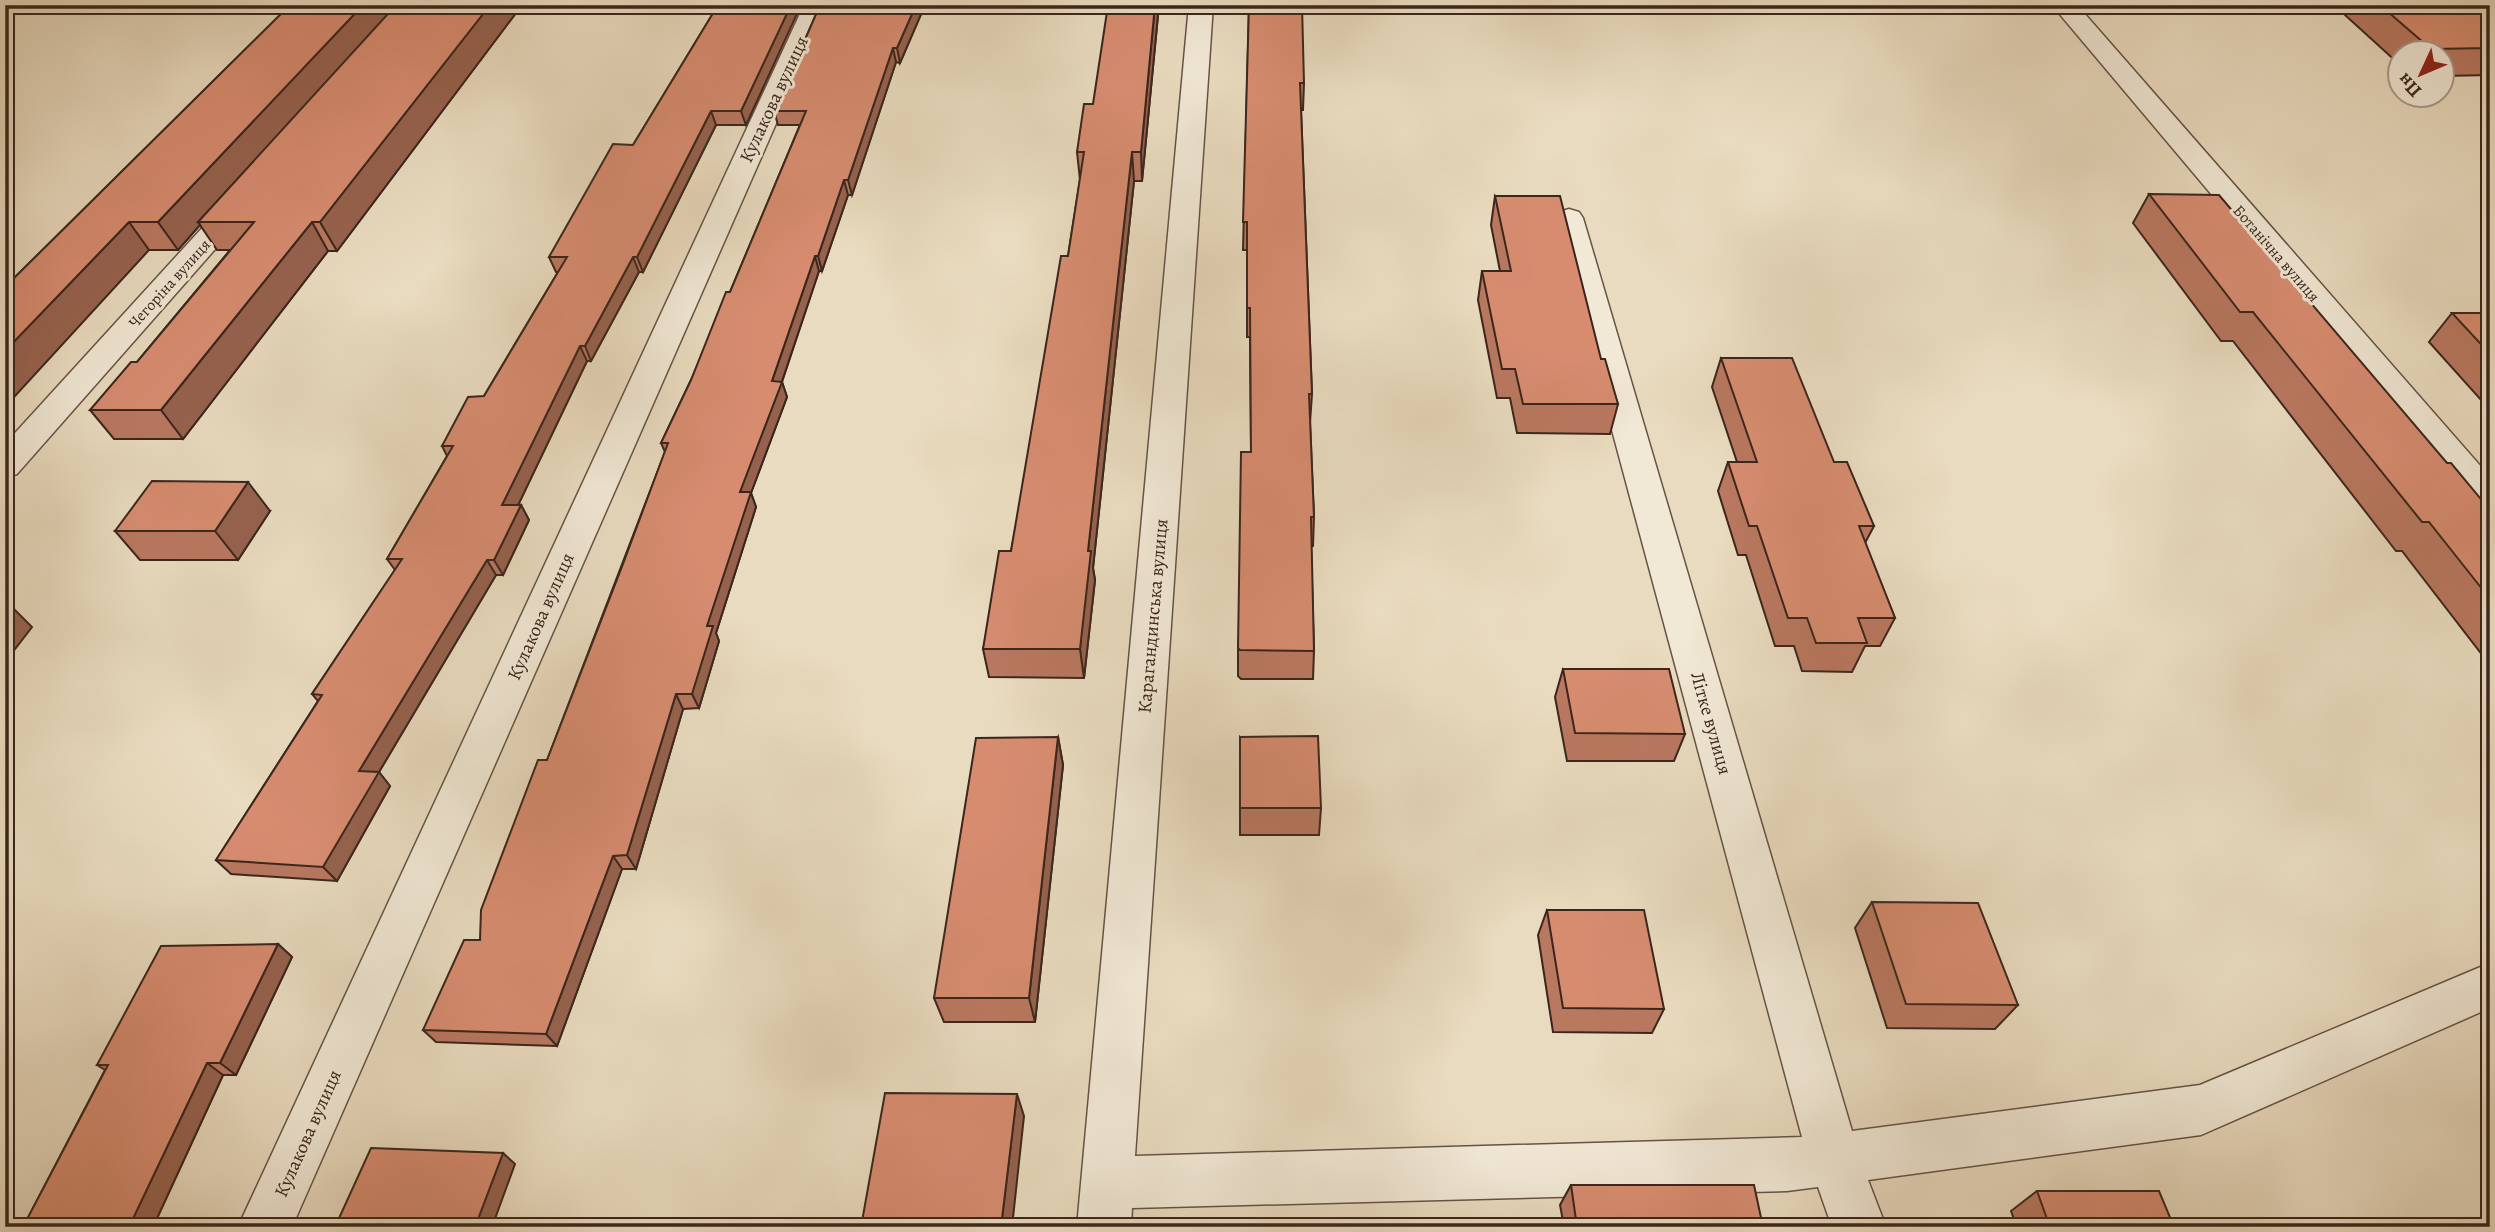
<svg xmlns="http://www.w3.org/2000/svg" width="2495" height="1232" font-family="Alegreya,serif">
  <rect width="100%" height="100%" fill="#e9dbbf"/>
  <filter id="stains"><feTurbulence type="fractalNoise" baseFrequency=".00286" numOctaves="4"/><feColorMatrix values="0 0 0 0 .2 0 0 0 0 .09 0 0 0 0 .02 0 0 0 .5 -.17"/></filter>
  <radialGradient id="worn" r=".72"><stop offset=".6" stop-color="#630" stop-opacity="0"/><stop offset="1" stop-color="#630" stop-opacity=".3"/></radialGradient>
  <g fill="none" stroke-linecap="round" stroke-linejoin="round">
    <defs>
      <g id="street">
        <polygon points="804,5 828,5 292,1227 238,1227"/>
        <polygon points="1189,5 1213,5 1135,1156 1802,1137 1555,218 1559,212 1569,209 1579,212 1583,218 1852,1131 2200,1085 2490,963 2490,1008 2201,1135 1868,1180 1886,1227 1832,1227 1818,1187 1787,1191 1132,1208 1131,1227 1077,1227"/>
        <polygon points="2052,5 2077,5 2490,477 2490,513 2477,510"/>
        <polygon points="244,190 254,193 258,199 254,205 17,474 5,478 5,444 234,193"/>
      </g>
    </defs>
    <use href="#street" stroke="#665346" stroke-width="3"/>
    <use href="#street" fill="#f1e8d5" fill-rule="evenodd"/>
  </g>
  <g fill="#b97860" stroke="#3b261d" stroke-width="2">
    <polygon points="290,5 522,5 337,251 328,251 183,439 114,439 90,410 137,362 230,250 217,250 200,225 178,250 149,250 5,287"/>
    <polygon points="718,5 746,125 716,125 643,272 639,272 591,361 587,361 518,505 521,505 529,520 503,575 496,575 379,772 390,786 337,881 231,874 216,860 318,701 312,694 395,570 387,559 447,456 442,446 484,396 558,272 556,272 549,257 633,145"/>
    <polygon points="820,5 925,5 900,63 896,62 852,195 848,195 822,271 819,271 782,382 787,397 751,493 756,507 716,633 719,641 699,708 683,709 636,869 622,869 557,1046 436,1042 423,1030 480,940 547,760 665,452 661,443 691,380 730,292 800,125 778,125 774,111"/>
    <polygon points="1159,5 1142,181 1134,181 1093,568 1095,580 1084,678 989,677 983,649 1011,551 1068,256 1080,180 1077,152 1093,104"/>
    <polygon points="1249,5 1304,83 1303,110 1301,110 1312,394 1310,423 1314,517 1313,546 1311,546 1314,651 1313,679 1241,679 1238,676 1238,648 1251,452 1250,337 1247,337 1247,250 1243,250"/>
    <polygon points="2334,5 2490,5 2490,75 2442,76 2442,52 2400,52 2400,65"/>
    <polygon points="2149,194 2447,463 2490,510 2490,665 2402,551 2396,551 2233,341 2221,341 2133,223"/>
    <polygon points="1495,196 1601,359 1618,404 1610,434 1517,433 1510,398 1497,398 1478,300 1482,271 1500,271 1491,225"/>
    <polygon points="2452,313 2490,313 2490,410 2429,342"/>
    <polygon points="1721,358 1834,462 1874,526 1865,543 1895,618 1880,646 1865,646 1852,672 1802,671 1794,646 1775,646 1746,555 1738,555 1718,491 1728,462 1737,462 1712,387"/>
    <polygon points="270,511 238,560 140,560 115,531"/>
    <polygon points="1563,669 1685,734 1674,761 1567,761 1555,697"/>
    <polygon points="2490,697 2490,714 2482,704"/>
    <polygon points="1058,737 1063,765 1035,1022 944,1022 934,998"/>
    <polygon points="1240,737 1321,808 1319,835 1240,835"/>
    <polygon points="1872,902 2018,1005 1995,1029 1887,1028 1855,928"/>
    <polygon points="1547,910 1664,1009 1652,1033 1553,1032 1538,935"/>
    <polygon points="278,944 292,957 236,1075 223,1075 153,1227 23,1227 105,1070 97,1065"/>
    <polygon points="1571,1185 1763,1227 1564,1227 1560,1205"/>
    <polygon points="2037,1191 2174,1227 2017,1227 2011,1211"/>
  </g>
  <g fill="#96624e" stroke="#3b261d" stroke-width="2">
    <polygon points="363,5 400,5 198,222 200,225 178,250 158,222"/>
    <polygon points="490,5 522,5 337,251 320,222"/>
    <polygon points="791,5 801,5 746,125 741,111"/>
    <polygon points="916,5 925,5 900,63 897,48"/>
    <polygon points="1155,5 1159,5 1142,181 1141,152"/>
    <polygon points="893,48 896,62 852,195 848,180"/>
    <polygon points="711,111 716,125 643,272 637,257"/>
    <polygon points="1132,152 1134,181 1093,568 1095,580 1084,678 1080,649 1088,551"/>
    <polygon points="844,180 848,195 822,271 818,256"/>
    <polygon points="129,222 149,250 5,407 5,351"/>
    <polygon points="312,222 328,251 183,439 161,410"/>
    <polygon points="815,256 819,271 781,384 782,382 787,397 751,493 756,507 716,633 719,641 699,708 692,694 707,626 740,492 772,381"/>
    <polygon points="633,257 639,272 591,361 585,346"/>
    <polygon points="580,346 587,361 511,520 502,505"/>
    <polygon points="248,482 270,511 238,560 215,531"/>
    <polygon points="521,505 529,520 503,575 494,560"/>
    <polygon points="487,560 496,575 379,772 390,786 337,881 323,867 359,771"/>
    <polygon points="5,600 32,627 5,662"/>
    <polygon points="676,694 683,709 636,869 627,855"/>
    <polygon points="1058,737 1063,765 1035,1022 1029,998"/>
    <polygon points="613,856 622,869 557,1046 546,1034"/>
    <polygon points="278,944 292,957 236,1075 220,1063"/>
    <polygon points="207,1063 223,1075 153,1227 129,1227"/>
    <polygon points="1017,1094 1024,1116 1012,1227 1001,1227"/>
    <polygon points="503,1153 515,1164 492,1227 475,1227"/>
  </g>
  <g fill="#d78c70" stroke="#3b261d" stroke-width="2">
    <polygon points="290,5 363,5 158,222 129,222 5,351 5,287"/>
    <polygon points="396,5 490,5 320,222 312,222 161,410 90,410 131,362 137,362 254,222 198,222"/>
    <polygon points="718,5 791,5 741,111 711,111 637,257 633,257 585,346 580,346 502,505 521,505 494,560 487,560 359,771 379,772 323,867 216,860 322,695 312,694 402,559 387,559 453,446 442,446 468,397 484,396 567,257 549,257 613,144 633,145"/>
    <polygon points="820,5 916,5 897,48 893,48 848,180 844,180 818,256 815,256 772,381 782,382 740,492 751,492 707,626 713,626 692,694 676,694 627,855 613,856 546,1034 423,1030 464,940 480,940 481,910 538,760 547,760 623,564 668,443 661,443 691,380 726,292 730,292 806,111 774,111"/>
    <polygon points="1108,5 1155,5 1141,152 1132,152 1088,551 1091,551 1080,649 983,649 999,551 1011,551 1061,256 1068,256 1084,152 1077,152 1084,104 1093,104"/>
    <polygon points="1249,5 1302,5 1304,83 1300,83 1312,394 1309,394 1314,517 1311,517 1314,651 1240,650 1238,648 1241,452 1251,452 1250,308 1247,308 1247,222 1243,222"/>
    <polygon points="2380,5 2477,5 2490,15 2490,48 2431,49"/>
    <polygon points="2149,194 2219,195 2447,463 2451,463 2490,510 2490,599 2429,522 2422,522 2253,312 2240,312"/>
    <polygon points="1495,196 1560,196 1601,359 1605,359 1618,404 1523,404 1515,369 1502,369 1482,271 1511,271"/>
    <polygon points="2452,313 2490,313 2490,354"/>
    <polygon points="1721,358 1792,358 1834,462 1847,462 1874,526 1859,526 1895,618 1858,618 1867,643 1816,643 1807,618 1788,618 1757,526 1749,526 1728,462 1757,462"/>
    <polygon points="152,481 248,482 215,531 115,531"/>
    <polygon points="1563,669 1669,669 1685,734 1575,733"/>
    <polygon points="1318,736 1321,808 1240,808 1240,737"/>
    <polygon points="1058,737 1029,998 934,998 976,738"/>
    <polygon points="1872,902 1978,903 2018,1005 1906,1004"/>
    <polygon points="1547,910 1644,910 1664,1009 1563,1008"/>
    <polygon points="278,944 220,1063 207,1063 129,1227 23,1227 108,1065 97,1065 161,946"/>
    <polygon points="885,1093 1017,1094 1001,1227 861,1227"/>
    <polygon points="371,1148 503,1153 475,1227 335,1227"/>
    <polygon points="1571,1185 1754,1185 1763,1227 1577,1227"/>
    <polygon points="2037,1191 2159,1191 2174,1227 2050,1227"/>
  </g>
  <g text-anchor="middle" stroke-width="6" stroke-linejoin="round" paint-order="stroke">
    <g font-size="16" fill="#3b261d" stroke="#f1e8d5">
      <text transform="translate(2277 253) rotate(49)" y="6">Ботанічна вулиця</text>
      <text transform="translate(169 283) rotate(-48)" y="6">Чегоріна вулиця</text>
    </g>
    <g font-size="19" fill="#3b261d" stroke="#f1e8d5">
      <text transform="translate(773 99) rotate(-65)" y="7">Кулакова вулиця</text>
      <text transform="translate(540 616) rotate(-66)" y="7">Кулакова вулиця</text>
      <text transform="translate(1152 616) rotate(-85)" y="7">Карагандинська вулиця</text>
      <text transform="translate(1712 723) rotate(74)" y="7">Літке вулиця</text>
      <text transform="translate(307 1133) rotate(-66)" y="7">Кулакова вулиця</text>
    </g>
  </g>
  <rect width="2495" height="1232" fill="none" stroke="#e9dbbf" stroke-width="28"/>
  <rect x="7" y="7" width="2481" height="1218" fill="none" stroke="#3b261d" stroke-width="3.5"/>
  <rect x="14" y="14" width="2467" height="1204" fill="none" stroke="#3b261d" stroke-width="2"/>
  <g transform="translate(2421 74) rotate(226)"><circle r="33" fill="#f1e8d5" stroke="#a89a8b" stroke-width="2"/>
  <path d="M0-5L12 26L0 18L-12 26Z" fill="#8f2418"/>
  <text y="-10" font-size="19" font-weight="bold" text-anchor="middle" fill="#3b261d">Пн</text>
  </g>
  <rect width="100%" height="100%" filter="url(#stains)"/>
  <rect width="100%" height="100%" fill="url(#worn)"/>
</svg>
